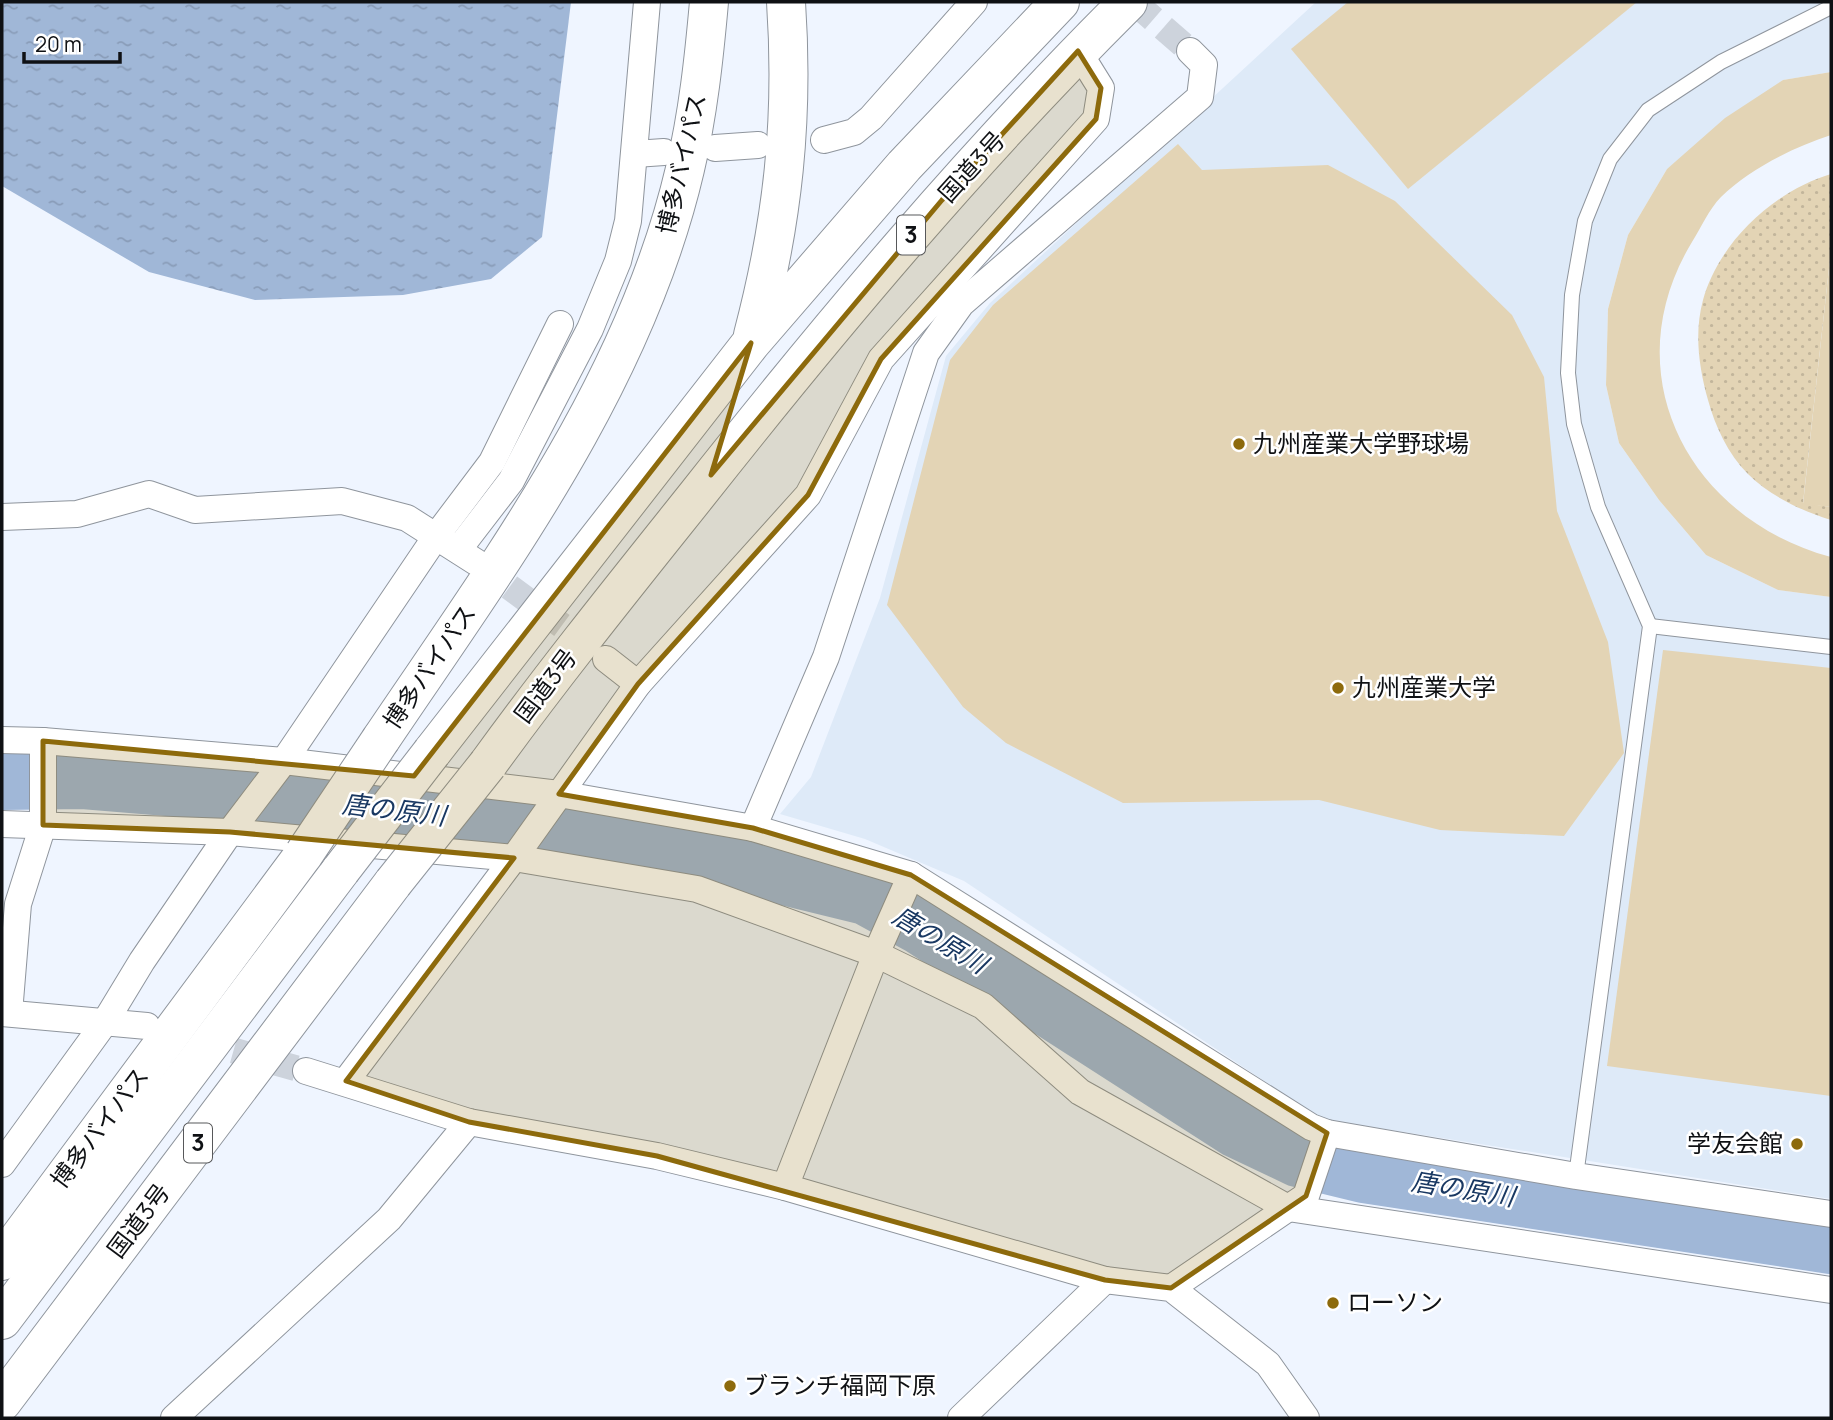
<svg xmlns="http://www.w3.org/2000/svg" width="1833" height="1420" font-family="Manrope,'Noto Sans JP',sans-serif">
  <defs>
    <pattern id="grass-dots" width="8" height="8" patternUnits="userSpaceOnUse" patternTransform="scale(1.75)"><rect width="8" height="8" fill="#e3d4b5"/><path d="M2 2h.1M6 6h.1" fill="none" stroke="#c2b59b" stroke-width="1.8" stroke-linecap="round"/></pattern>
    <pattern id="water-ripples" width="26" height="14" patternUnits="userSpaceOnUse" patternTransform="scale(1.75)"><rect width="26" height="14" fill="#a0b7d7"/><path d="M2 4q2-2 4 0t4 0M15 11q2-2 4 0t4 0" fill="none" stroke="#899cb8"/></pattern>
  </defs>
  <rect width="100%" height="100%" fill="#eff5ff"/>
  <polygon fill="#deeaf8" points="1316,2 1831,2 1831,72 1783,80 1667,169 1628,235 1608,309 1606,385 1619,443 1659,500 1706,555 1778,590 1831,597 1831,1199 1321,1119 964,881 865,839 780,814 811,777 880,598 946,356 990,303"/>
  <path fill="url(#grass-dots)" d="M1831,174V250L1803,503L1831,507V520C1802,511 1770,496 1748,474C1728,454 1715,426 1708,400C1699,368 1694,333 1703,300C1719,242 1774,191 1831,174Z"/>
  <g fill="#e3d4b5">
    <polygon points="1348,2 1637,2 1408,189 1291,49"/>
    <path d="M1831,72V135C1794,147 1749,169 1721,197C1709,209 1701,228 1692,242C1612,374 1689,519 1831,557V597L1778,590L1706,555L1659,500L1619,443L1606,385L1608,309L1628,235L1667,169L1725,118L1783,80Z"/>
    <polygon points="1178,144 1202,170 1328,165 1395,201 1512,315 1544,377 1557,511 1608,642 1624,753 1564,836 1440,830 1319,800 1123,803 1006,743 963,707 887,605 950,360 993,305"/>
    <polygon points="1831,250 1831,507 1803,504"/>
    <polygon points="1663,650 1831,668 1831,1096 1607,1066"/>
  </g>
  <polygon fill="url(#water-ripples)" points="2,2 571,2 542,237 491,279 403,295 255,300 149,272 2,186"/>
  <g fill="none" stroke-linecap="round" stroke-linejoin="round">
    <polyline stroke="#a0b7d7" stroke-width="58" points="2,781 83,780 274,796 619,836 866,896 921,926 1237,1129 1298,1158 1364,1174 1831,1245"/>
    <g stroke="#cdd3dc" stroke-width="26" stroke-dasharray="26 13" stroke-linecap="butt">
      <polyline points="1134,2 1190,51"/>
      <polyline points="478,564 594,649"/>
      <polyline points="196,1040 306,1071"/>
    </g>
    <defs>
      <g id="lane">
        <polyline points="1650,626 1831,647"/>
        <polyline points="1576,1176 1650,626 1598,507 1574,424 1568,373 1572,295 1585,221 1610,159 1648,110 1721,62 1831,7"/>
      </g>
      <g id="street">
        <polyline points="824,140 854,132 871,118 974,2"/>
        <polyline points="715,148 758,145"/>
        <polyline points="635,154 664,152"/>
        <polyline points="2,517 77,514 149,494 195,510 342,501 407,518 476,562"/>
        <polyline points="458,550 511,481 590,329 618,261 628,221 647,2"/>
        <polyline points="606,659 638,684"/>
        <polyline points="2,740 43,741 284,761 559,794 753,828 911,875 1311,1127 1327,1133 1576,1176 1831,1214"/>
        <polyline points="2,824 230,832 514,858 697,889 876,954 983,1006 1080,1092 1288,1208 1831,1290"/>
        <polyline points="753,828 826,657 926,353 961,304 1200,97 1204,65 1190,51"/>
        <polyline points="2,1013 147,1026"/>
        <polyline points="9,1013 18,904 43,825 43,741"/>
        <polyline points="306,1071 469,1122 657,1156 785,1187 1105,1280 1171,1288 1268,1364 1306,1418"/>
        <polyline points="346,1081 514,858 638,684 808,495 881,359 1096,119 1101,88 1078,51"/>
        <polyline points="2,1164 105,1022 142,961 230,832 284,761 437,535 492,462 560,324"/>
        <polyline points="785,1187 876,954 911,875"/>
        <polyline points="1171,1288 1306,1196 1327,1133"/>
        <polyline points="174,1418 389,1219 469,1122"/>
        <polyline points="961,1418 1105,1280"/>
      </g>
      <g id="highway">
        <path d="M753,335C783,221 794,119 786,2"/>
        <path d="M381,739C501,561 635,383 685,169C698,114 704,58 709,2"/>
        <polyline points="432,752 751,343 904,166 1060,2"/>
        <path d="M488,764C554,673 625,585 696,496C831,325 973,156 1128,2"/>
        <polyline points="2,1261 304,854"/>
        <polyline points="2,1320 341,870"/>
        <polyline points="2,1402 393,883"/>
      </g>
    </defs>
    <use href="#lane" stroke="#8f959d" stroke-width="16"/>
    <use href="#street" stroke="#8f959d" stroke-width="28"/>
    <use href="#highway" stroke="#8f959d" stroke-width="40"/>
    <use href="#lane" stroke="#fff" stroke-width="14"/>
    <use href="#street" stroke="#fff" stroke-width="26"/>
    <use href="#highway" stroke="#fff" stroke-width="38"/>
    <defs>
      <g id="highway-bridge">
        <polyline points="304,854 381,739"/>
        <polyline points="341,870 432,752"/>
        <polyline points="393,883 488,764"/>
      </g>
    </defs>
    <use href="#highway-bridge" stroke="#8f959d" stroke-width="40" stroke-linecap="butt"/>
    <use href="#highway-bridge" stroke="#fff" stroke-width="38"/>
  </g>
  <path fill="#8d6a0c" fill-opacity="0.2" stroke="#8d6a0c" stroke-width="5" stroke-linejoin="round" d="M1078,51L1101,88L1096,119L881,359L808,495L638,684L559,794L753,828L911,875L1327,1133L1306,1196L1171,1288L1105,1280L657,1156L469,1122L346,1081L514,858L230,832L43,825V741L414,776L751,343L711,475L942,200Z"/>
  <g fill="#8d6a0c" stroke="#fff" stroke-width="2.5">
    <circle cx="1239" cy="444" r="7"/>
    <circle cx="1338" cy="688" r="7"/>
    <circle cx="1797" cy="1144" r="7"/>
    <circle cx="1333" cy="1303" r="7"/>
    <circle cx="730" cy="1386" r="7"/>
  </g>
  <g text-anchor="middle" stroke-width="5" stroke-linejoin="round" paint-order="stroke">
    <g fill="#fff" stroke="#57585a" stroke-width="2">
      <rect x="897" y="215.5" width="28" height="39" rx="5"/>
      <rect x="184" y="1123.5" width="28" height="39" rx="5"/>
    </g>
    <g font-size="23" font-weight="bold" fill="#0f1114">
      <text x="911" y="243">3</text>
      <text x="198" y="1151">3</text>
    </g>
    <g font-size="24" fill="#0f1114" stroke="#fff">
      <text transform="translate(682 164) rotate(-77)" y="8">博多バイパス</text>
      <text transform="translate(972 167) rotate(-48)" y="8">国道3号</text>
      <text transform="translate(430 667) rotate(-56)" y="8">博多バイパス</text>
      <text transform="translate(546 686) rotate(-53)" y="8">国道3号</text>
      <text transform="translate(100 1128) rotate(-53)" y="8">博多バイパス</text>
      <text transform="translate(139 1221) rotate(-53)" y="8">国道3号</text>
    </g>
    <g font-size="24" fill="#0f1114" stroke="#fff" text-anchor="start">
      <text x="1253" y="452">九州産業大学野球場</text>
      <text x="1352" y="696">九州産業大学</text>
      <text x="1783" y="1152" text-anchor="end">学友会館</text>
      <text x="1347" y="1311">ローソン</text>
      <text x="744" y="1394">ブランチ福岡下原</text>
    </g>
    <g font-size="26" font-style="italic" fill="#193862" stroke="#fff">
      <text transform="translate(394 810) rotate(7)" y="9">唐の原川</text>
      <text transform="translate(940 940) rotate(31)" y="9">唐の原川</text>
      <text transform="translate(1463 1189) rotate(9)" y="9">唐の原川</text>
    </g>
  </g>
  <rect width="1833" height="1420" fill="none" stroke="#0f1114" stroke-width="7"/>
  <path d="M24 52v10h96v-10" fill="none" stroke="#0f1114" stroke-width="3.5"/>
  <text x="35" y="52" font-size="21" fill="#0f1114" stroke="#ffffff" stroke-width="5" paint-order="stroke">20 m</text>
</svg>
